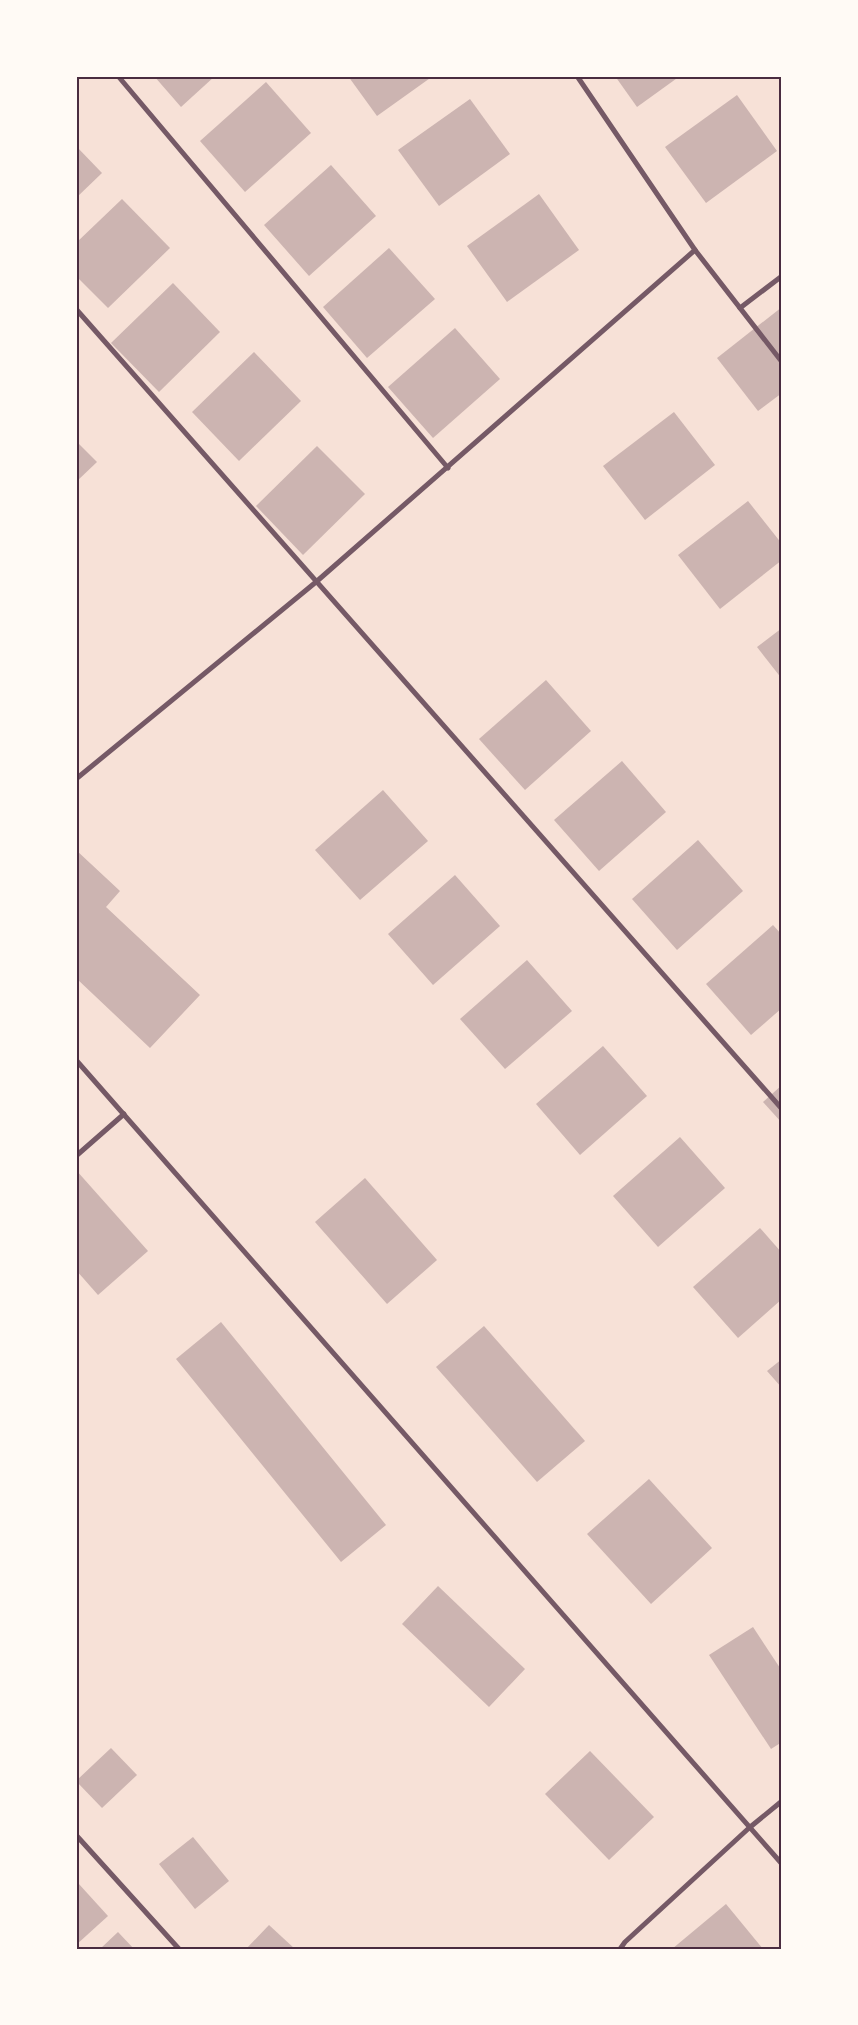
<svg xmlns="http://www.w3.org/2000/svg" width="858" height="2025" font-family="'PT Serif',serif">
  <rect width="100%" height="100%" fill="#f7e1d7"/>
  <g fill="#ccb4b1">
    <polygon points="154,76 215,76 181,107"/>
    <polygon points="348,76 433,76 377,116"/>
    <polygon points="615,76 680,76 637,107"/>
    <polygon points="266,82 311,133 245,192 200,141"/>
    <polygon points="737,95 777,151 706,203 665,147"/>
    <polygon points="470,99 510,154 439,206 398,150"/>
    <polygon points="76,146 102,173 76,198"/>
    <polygon points="331,165 376,216 309,276 264,225"/>
    <polygon points="539,194 579,250 507,302 467,246"/>
    <polygon points="122,199 170,248 108,308 76,276 76,243"/>
    <polygon points="389,248 435,299 367,358 323,307"/>
    <polygon points="173,283 220,332 159,392 111,343"/>
    <polygon points="782,307 782,393 758,411 717,358"/>
    <polygon points="455,328 500,379 433,438 388,387"/>
    <polygon points="254,352 301,401 239,461 192,412"/>
    <polygon points="674,412 715,465 645,520 603,466"/>
    <polygon points="76,441 97,462 76,482"/>
    <polygon points="317,446 365,494 303,555 256,506"/>
    <polygon points="748,501 782,544 782,560 720,609 678,555"/>
    <polygon points="782,628 782,679 757,647"/>
    <polygon points="546,680 591,731 525,790 479,739"/>
    <polygon points="622,761 666,812 599,871 554,820"/>
    <polygon points="383,790 428,841 360,900 315,850"/>
    <polygon points="698,840 743,891 677,950 632,899"/>
    <polygon points="76,850 120,891 106,907 200,995 150,1048 76,978"/>
    <polygon points="455,875 500,926 433,985 388,934"/>
    <polygon points="773,925 782,935 782,1008 751,1035 706,984"/>
    <polygon points="527,960 572,1011 505,1069 460,1019"/>
    <polygon points="603,1046 647,1096 580,1155 536,1104"/>
    <polygon points="782,1085 782,1123 763,1102"/>
    <polygon points="680,1137 725,1188 658,1247 613,1196"/>
    <polygon points="76,1170 148,1251 98,1295 76,1270"/>
    <polygon points="365,1178 437,1260 387,1304 315,1222"/>
    <polygon points="760,1228 782,1253 782,1299 738,1338 693,1287"/>
    <polygon points="221,1322 386,1525 341,1562 176,1359"/>
    <polygon points="484,1326 585,1441 537,1482 436,1367"/>
    <polygon points="782,1359 782,1388 767,1371"/>
    <polygon points="649,1479 712,1548 651,1604 587,1534"/>
    <polygon points="438,1586 525,1669 489,1707 402,1624"/>
    <polygon points="753,1627 782,1671 782,1742 771,1749 709,1655"/>
    <polygon points="111,1748 137,1775 102,1808 76,1781"/>
    <polygon points="590,1751 654,1817 609,1860 545,1794"/>
    <polygon points="193,1837 229,1881 195,1909 159,1864"/>
    <polygon points="78,1883 108,1916 76,1945 76,1885"/>
    <polygon points="726,1904 763,1949 672,1949"/>
    <polygon points="269,1925 295,1949 246,1949"/>
    <polygon points="118,1932 134,1949 100,1949"/>
  </g>
  <g fill="none" stroke-linecap="round" stroke-linejoin="round">
    <g stroke="#755966" stroke-width="5">
      <polyline points="118,76 448,468"/>
      <polyline points="577,76 695,250 782,362"/>
      <polyline points="740,308 782,276"/>
      <polyline points="76,309 782,1109"/>
      <polyline points="76,779 316,582 695,250"/>
      <polyline points="76,1060 782,1864"/>
      <polyline points="76,1156 124,1114"/>
      <polyline points="76,1835 179,1949"/>
      <polyline points="620,1949 625,1942 749,1828 782,1801"/>
    </g>
  </g>
  <rect width="858" height="2025" fill="none" stroke="#fffaf5" stroke-width="155"/>
  <rect x="78" y="78" width="702" height="1870" fill="none" stroke="#4a2c40" stroke-width="2"/>
</svg>
